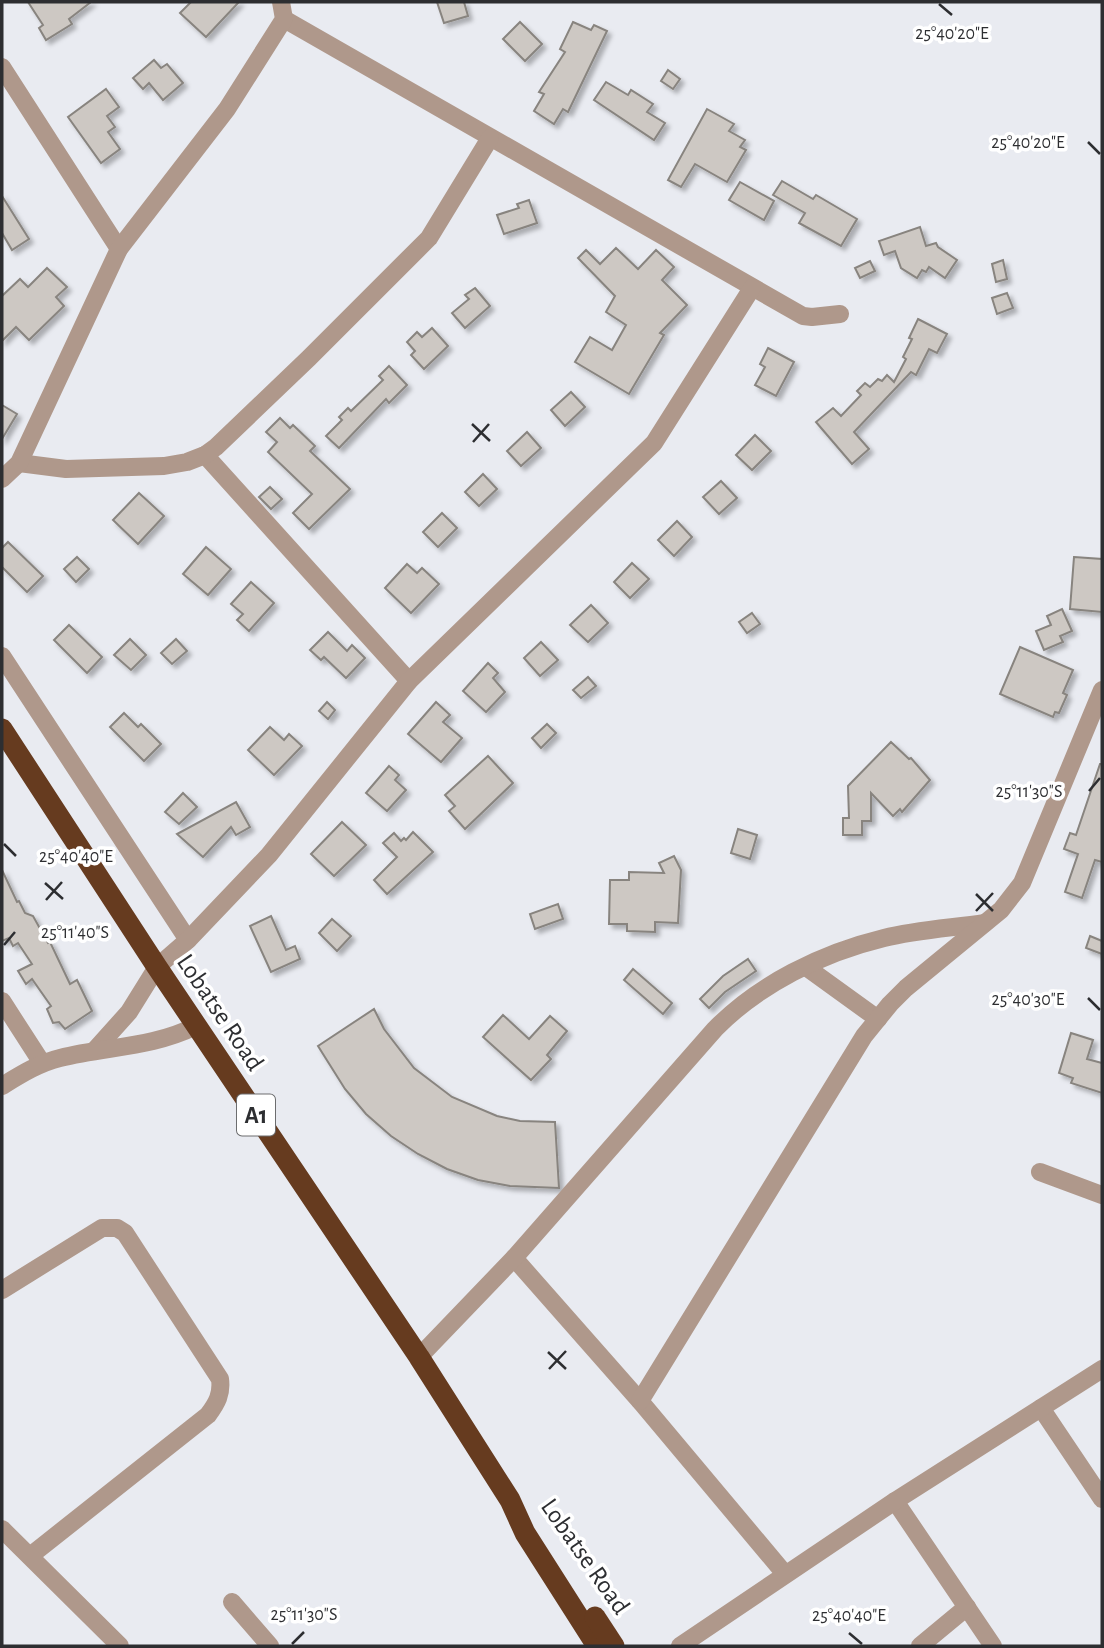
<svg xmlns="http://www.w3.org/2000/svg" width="1104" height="1648" font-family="'Alegreya Sans',sans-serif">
  <defs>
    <filter id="shadow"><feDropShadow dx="4" dy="4" stdDeviation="2" flood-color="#0004"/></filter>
  </defs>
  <rect width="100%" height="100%" fill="#e9ebf1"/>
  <g fill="#cdc8c3" stroke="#88847f" stroke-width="2" filter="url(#shadow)">
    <polygon points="28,2 91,2 69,19 72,24 46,40 39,28 43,25"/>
    <polygon points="191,2 239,2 206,37 180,13"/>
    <polygon points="437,2 464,2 468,16 444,23"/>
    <polygon points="520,22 542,44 525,61 503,39"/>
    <polygon points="573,22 591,30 594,25 607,31 568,112 563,109 554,124 534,111 544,94 539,92 565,52 560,49"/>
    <polygon points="154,60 161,68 167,64 183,83 163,100 149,83 143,89 133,78"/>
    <polygon points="668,70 680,79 673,89 661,81"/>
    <polygon points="606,82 628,95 631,90 653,104 647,112 665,123 654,140 594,100"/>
    <polygon points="106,89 119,107 107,116 115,127 108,132 120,149 101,163 68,117"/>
    <polygon points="707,109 734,124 729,131 745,140 740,147 746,150 727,182 695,164 681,187 668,180"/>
    <polygon points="782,181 813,199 816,195 857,219 841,246 799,223 805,213 773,195"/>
    <polygon points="740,182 774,201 764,220 729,200"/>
    <polygon points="2,196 29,239 12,250 2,233"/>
    <polygon points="529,200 537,223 504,234 497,215 519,208 517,204"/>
    <polygon points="920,227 926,246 936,243 938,247 957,260 945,278 929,267 926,272 922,270 917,278 901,268 895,251 884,255 879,241"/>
    <polygon points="616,248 638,269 656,250 674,267 662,280 687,305 660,333 664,335 629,394 575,362 590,337 612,350 626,325 606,312 615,296 578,258 586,250 600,264"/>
    <polygon points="1003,260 1007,279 996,282 992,264"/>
    <polygon points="870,261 875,271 860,278 855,268"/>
    <polygon points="47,268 67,287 56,297 64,306 29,340 16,327 2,341 2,296 20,279 28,287"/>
    <polygon points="475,288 490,306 465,328 452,313 469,299 465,295"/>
    <polygon points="1007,293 1013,308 997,314 992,298"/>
    <polygon points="918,319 947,334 937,353 929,349 916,375 911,372 854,432 869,449 852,464 816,422 833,408 841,416 861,395 857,391 865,383 870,387 878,379 882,381 887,375 894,382 906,359 903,357 912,339 909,338"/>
    <polygon points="432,328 448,346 424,369 411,355 415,351 407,342 417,332 422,337"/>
    <polygon points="768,348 794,362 776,396 755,385 765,367 760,364"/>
    <polygon points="389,366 407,385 389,403 386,399 339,448 326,436 342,420 339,417 348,408 351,411 383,380 379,376"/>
    <polygon points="571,392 585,407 565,426 551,410"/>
    <polygon points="2,405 17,414 2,439"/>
    <polygon points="280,418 290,428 293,425 315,446 310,451 350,489 309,529 293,513 312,494 268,452 277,442 266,432"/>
    <polygon points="527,432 541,448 521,466 507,451"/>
    <polygon points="755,435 771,451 752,470 736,455"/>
    <polygon points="483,474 497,489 479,506 465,492"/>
    <polygon points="721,481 737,498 719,514 703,497"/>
    <polygon points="270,487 282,499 271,509 259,497"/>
    <polygon points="139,493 164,516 138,544 113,520"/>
    <polygon points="442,513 457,528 438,547 423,532"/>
    <polygon points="677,521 692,537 674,556 658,540"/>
    <polygon points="8,542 43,576 27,592 2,567 2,548"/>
    <polygon points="206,547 231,569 208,595 183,574"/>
    <polygon points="77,557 89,569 76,582 64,569"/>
    <polygon points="1074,557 1102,559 1102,612 1070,609"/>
    <polygon points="632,563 649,579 630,598 614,582"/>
    <polygon points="407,564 417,573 422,568 439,584 411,613 385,588"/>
    <polygon points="251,582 274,603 249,631 237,620 243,614 231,604"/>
    <polygon points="591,605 608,623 588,642 570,625"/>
    <polygon points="1062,609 1072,631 1060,636 1063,642 1044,650 1036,631 1051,625 1047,616"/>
    <polygon points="752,613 760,624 747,633 739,622"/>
    <polygon points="69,625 102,657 87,673 54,640"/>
    <polygon points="328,632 347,651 352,645 365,658 346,678 324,657 321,660 310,650"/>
    <polygon points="130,639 146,655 131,670 114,655"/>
    <polygon points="176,639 187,651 172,664 161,653"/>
    <polygon points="541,642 558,660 540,676 524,658"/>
    <polygon points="1020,647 1073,670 1063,693 1067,695 1059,713 1055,712 1053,717 1000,694"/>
    <polygon points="488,663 498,673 493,678 505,692 486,712 463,691"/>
    <polygon points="588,677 596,686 581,698 573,690"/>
    <polygon points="327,702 335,710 328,719 319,711"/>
    <polygon points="436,702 450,715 443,722 462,738 441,762 408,734"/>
    <polygon points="124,713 138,727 141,724 161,744 144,761 110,727"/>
    <polygon points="547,724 556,733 541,748 532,738"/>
    <polygon points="270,727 284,740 289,734 302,746 274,775 248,750"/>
    <polygon points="891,742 909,759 911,758 930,780 902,812 900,809 893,816 871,793 871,821 862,821 862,835 843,835 843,818 849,818 848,786"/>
    <polygon points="488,756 513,783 465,829 449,811 455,806 445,795"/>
    <polygon points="1100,764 1102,764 1102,862 1095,860 1082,898 1065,892 1078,854 1064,849 1070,833 1076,835"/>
    <polygon points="389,766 399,775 395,780 406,790 387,811 366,793"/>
    <polygon points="183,793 197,807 179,824 165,812"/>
    <polygon points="236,802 250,827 236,835 231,827 203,857 177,834"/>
    <polygon points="342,822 366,845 334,876 311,854"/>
    <polygon points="738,829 757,835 750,859 731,853"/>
    <polygon points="413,832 433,852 387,894 374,880 397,857 383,843 394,833 401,841 404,838 406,840"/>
    <polygon points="674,856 681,870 678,923 655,922 655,932 627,931 627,924 609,924 610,880 629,880 629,872 664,873 659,863"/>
    <polygon points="2,870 17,902 19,901 25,913 33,916 48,943 50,942 70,984 77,980 92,1011 65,1029 59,1022 53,1023 47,1009 51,1006 32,979 26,984 18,971 32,964 18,943 13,946 9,938 2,941"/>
    <polygon points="558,904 563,919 535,929 530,914"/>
    <polygon points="271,916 286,950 295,946 300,959 271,972 250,926"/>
    <polygon points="332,919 351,936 337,951 319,933"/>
    <polygon points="1090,936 1102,941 1102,954 1086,948"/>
    <polygon points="748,959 756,971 725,992 709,1008 700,999 723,976"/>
    <polygon points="633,969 672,1003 663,1014 624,980"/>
    <polygon points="374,1009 384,1029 414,1068 452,1097 497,1116 520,1121 555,1122 559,1188 510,1186 478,1180 447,1169 418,1154 391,1136 366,1114 345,1089 318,1046"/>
    <polygon points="503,1015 529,1039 550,1016 567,1031 547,1055 551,1059 531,1080 483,1037"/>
    <polygon points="1071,1033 1093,1040 1087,1059 1102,1063 1102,1093 1071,1083 1073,1078 1059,1073"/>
  </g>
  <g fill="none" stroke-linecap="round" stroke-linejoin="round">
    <g stroke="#af988b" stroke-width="18">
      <polyline points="284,19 803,316 812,317 840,314"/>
      <polyline points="2,67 119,249"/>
      <polyline points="205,455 409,681"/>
      <polyline points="19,463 66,469 164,466 187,462 205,455 216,447 309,358 429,238 490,138"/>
      <polyline points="2,479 19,463 119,249 227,109 284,19 281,2"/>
      <polyline points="2,656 188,940"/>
      <polyline points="806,967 878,1019"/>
      <polyline points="2,1001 42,1063"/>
      <polyline points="94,1051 129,1012 157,967 188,940 269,855 409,681 654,443 752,288"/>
      <path d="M2,1086C20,1075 39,1063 60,1058C108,1046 151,1048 196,1026"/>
      <polyline points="1040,1172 1102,1195"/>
      <polyline points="514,1258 640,1401 785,1574"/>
      <path d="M2,1290L102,1228H117L125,1233L220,1379C222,1394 217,1403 208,1415L30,1556"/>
      <path d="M419,1357L514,1258L715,1029C759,984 822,953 884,938C916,930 951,928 985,923"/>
      <polyline points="640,1401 864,1036 890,1004 906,988 1001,910 1022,883 1102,690"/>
      <polyline points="1041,1408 1102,1499"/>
      <polyline points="895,1501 993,1646"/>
      <polyline points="2,1529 120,1646"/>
      <polyline points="232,1602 270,1646"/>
      <polyline points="680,1646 895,1501 1102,1369"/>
      <polyline points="920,1646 967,1607"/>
    </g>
    <g stroke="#663b1f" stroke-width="21">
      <polyline points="2,729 157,967 419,1357 510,1500 525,1533 597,1646"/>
      <polyline points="595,1617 614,1646"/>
    </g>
  </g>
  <path fill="none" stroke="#2d2e31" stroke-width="2.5" d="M939,4L952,15M1088,142L1100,154M472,424L490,441M473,442L489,424M1089,791L1100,778M4,844L16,856M45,883L63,899M976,894L993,911M46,900L62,882M976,911L993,893M4,945L15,932M1088,998L1100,1010M548,1352L566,1369M549,1369L566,1351M849,1633L862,1644M292,1644L304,1632"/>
  <g text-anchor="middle" stroke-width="7" stroke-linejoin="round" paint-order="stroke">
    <rect fill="#fff" stroke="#6c6d6f" stroke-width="2" x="237" y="1094.5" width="38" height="41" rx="5"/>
    <g font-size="24" font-weight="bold" fill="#2d2e31">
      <text x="256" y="1123">A1</text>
    </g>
    <g font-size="26" fill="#2d2e31" stroke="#fff">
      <text transform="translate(221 1012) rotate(56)" y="9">Lobatse Road</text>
      <text transform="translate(586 1556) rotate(55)" y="9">Lobatse Road</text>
    </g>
  </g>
  <g font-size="18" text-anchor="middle" fill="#2d2e31" stroke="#fff" stroke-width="7" stroke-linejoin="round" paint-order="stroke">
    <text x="952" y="39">25°40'20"E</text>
    <text x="1028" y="148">25°40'20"E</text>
    <text x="1029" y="797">25°11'30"S</text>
    <text x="76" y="862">25°40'40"E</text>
    <text x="75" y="938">25°11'40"S</text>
    <text x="1028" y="1005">25°40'30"E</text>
    <text x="304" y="1620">25°11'30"S</text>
    <text x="849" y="1621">25°40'40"E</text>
  </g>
  <rect width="1104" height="1648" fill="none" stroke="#2d2e31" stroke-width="7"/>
</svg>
